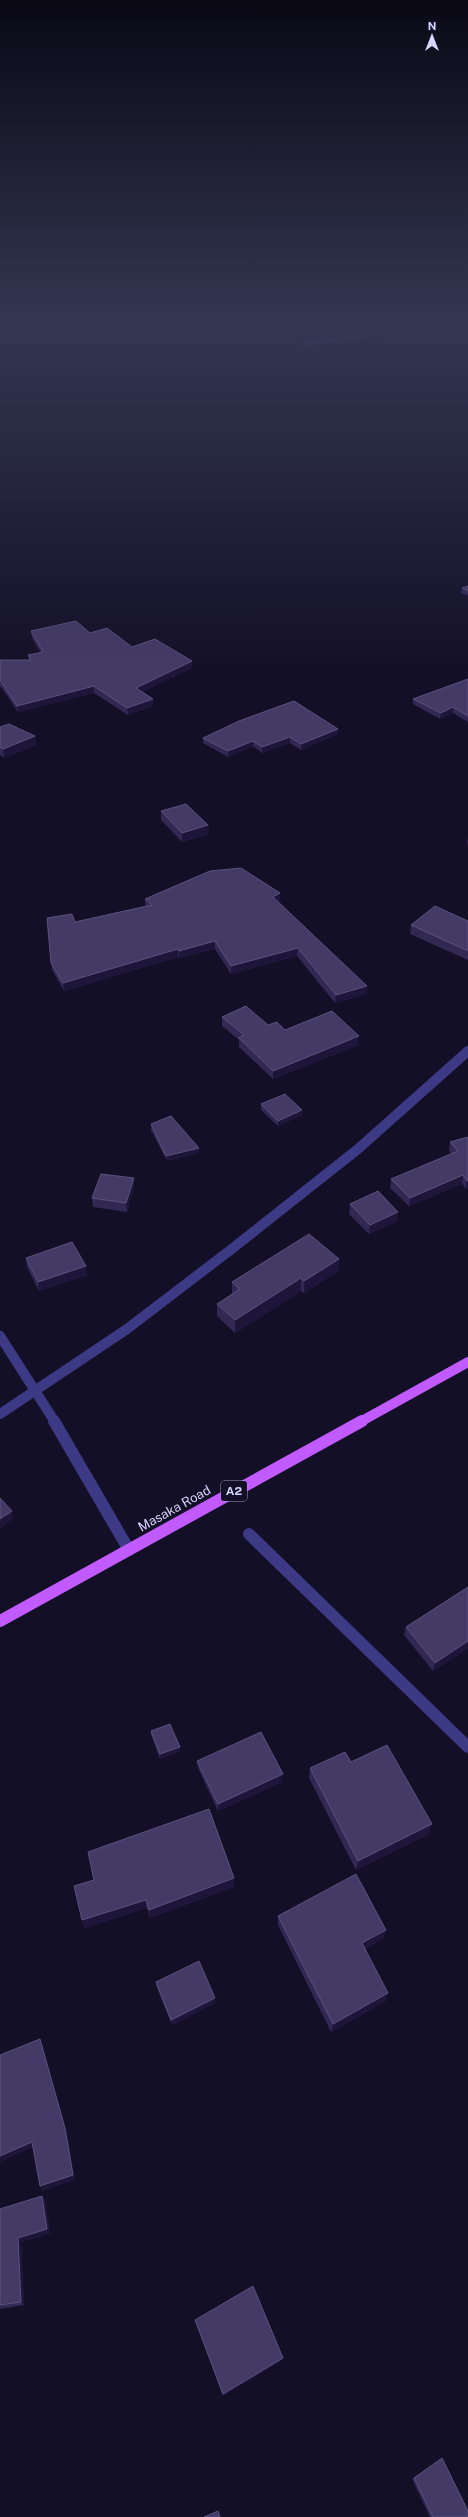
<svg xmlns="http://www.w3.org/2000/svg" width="468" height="2517" font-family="'Public Sans',sans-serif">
  <rect width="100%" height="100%" fill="#130f26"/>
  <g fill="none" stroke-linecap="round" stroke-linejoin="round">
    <polyline stroke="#3d3a85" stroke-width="5" points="304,344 466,322"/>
    <g stroke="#3d3a85" stroke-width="10">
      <polyline points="0,1336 55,1422"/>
      <polyline points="0,1414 127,1329 233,1248 358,1149 468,1051"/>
    </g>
    <g stroke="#3d3a85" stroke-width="12">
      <polyline points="54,1421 129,1550"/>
      <polyline points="249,1534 468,1747"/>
    </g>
    <polyline stroke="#c25bff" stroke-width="10" points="360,1422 468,1362"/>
    <polyline stroke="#c25bff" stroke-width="12" points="0,1621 362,1421"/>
  </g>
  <g fill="#312854">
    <polygon points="468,586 468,596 461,593 462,588"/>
    <polygon points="31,631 90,633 132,647 192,668 142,692 153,706 128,715 94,693 18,712 1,687 0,687 0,660 29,660 28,655 41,653 32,638"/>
    <polygon points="468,679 468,722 453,713 440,719 413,704 413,699"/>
    <polygon points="0,727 35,736 36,745 4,758 0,755"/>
    <polygon points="338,729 338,734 301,750 290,743 262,753 253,746 228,757 203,743 203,738"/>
    <polygon points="161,811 208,825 209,834 182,842 161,820"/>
    <polygon points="468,836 468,845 467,844"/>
    <polygon points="145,899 280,901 278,902 367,994 335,1003 297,956 231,974 215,949 179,958 178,957 64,991 52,970 47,918 75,922 145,906"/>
    <polygon points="468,921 468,960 410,934 411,925"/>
    <polygon points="222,1017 268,1025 285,1030 358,1045 273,1079 239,1047 239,1040 222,1026"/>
    <polygon points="261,1104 302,1110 302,1115 278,1126 261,1110"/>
    <polygon points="151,1124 199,1148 199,1153 167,1161 151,1130"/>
    <polygon points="468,1137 468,1188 466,1189 462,1184 409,1206 390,1188 391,1179 451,1154 449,1151 450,1142"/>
    <polygon points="134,1188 127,1212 93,1207 92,1198"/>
    <polygon points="350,1204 397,1221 369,1234 349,1214"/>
    <polygon points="26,1258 87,1275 39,1291 27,1267"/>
    <polygon points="339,1259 338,1271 304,1293 301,1291 235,1333 217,1316 217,1304 232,1294 232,1282"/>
    <polygon points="468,1587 468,1648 433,1671 404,1635 406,1627"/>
    <polygon points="151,1731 180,1751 160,1759 151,1735"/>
    <polygon points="197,1761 282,1782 218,1811 198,1768"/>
    <polygon points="351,1762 429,1834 356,1870 309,1778 310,1768"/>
    <polygon points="234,1878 234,1887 150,1918 147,1908 84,1928 94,1880"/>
    <polygon points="278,1916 384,1938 365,1949 386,2001 331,2032 278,1925"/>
    <polygon points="156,1982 215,1998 215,2003 172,2025 157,1988"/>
    <polygon points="42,2196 45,2200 50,2233 21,2242 24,2305 0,2309 0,2209"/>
    <polygon points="195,2320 282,2360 223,2396 196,2322"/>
    <polygon points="442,2458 468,2517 430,2517 412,2479"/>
  </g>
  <g fill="#1d163a">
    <polygon points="192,661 192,668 137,695 136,688"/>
    <polygon points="94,686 94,693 18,712 17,706"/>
    <polygon points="153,699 153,706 128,715 127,708"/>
    <polygon points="453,707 453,713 440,719 441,713"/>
    <polygon points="338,729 338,734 301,750 301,744"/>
    <polygon points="35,736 36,745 4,758 3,749"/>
    <polygon points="290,737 290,743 262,753 262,747"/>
    <polygon points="253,741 253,746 228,757 228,751"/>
    <polygon points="208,825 209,834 182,842 182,833"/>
    <polygon points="280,893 280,901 272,905 273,897"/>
    <polygon points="215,941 215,949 179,958 179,951"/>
    <polygon points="298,948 297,956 231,974 231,966"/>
    <polygon points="178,949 178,957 64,991 63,983"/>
    <polygon points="367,986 367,994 335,1003 336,995"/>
    <polygon points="359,1036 358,1045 273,1079 273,1071"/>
    <polygon points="302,1110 302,1115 278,1126 278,1121"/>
    <polygon points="199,1148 199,1153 167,1161 166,1156"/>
    <polygon points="463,1175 462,1184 409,1206 410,1198"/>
    <polygon points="134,1178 134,1188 127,1212 126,1203"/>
    <polygon points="468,1180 468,1188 466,1189 467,1181"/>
    <polygon points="398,1212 397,1221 369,1234 370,1225"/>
    <polygon points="339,1259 338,1271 304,1293 304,1281"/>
    <polygon points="86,1266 87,1275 39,1291 38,1282"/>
    <polygon points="301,1278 301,1291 235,1333 235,1320"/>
    <polygon points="12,1511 13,1519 0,1529 0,1519"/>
    <polygon points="468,1641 468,1648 433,1671 435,1663"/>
    <polygon points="180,1747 180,1751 160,1759 160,1754"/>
    <polygon points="283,1774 282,1782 218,1811 218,1804"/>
    <polygon points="432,1824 429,1834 356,1870 358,1861"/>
    <polygon points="234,1878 234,1887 150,1918 149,1910"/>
    <polygon points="146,1900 147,1908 84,1928 82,1920"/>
    <polygon points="386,1930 384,1938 360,1951 362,1943"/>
    <polygon points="388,1993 386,2001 331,2032 333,2024"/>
    <polygon points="215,1998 215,2003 172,2025 171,2020"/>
    <polygon points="40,2039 67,2133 75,2180 42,2191 40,2186"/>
    <polygon points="32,2142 34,2147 0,2162 0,2156"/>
    <polygon points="42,2196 45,2200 50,2233 21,2242 24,2305 21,2302 18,2238"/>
    <polygon points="283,2358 282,2360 223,2396 223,2394"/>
  </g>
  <g fill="#433a66" stroke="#5a527e">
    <polygon points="468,586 468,591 462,588"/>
    <polygon points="76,621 90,633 107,628 132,647 155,639 192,661 136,688 153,699 127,708 94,686 17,706 0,680 0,660 31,660 28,655 43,652 31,631"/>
    <polygon points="468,679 468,716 453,707 441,713 413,699"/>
    <polygon points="294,701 338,729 301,744 290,737 262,747 253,741 228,751 203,738 239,721"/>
    <polygon points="9,724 35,736 3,749 0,747 0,727"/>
    <polygon points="186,804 208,825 182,833 161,811"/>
    <polygon points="241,868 280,893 273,897 367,986 336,995 298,948 231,966 215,941 179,951 178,949 63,983 51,963 47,918 72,914 75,922 152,905 145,899 210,871"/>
    <polygon points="435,906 468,921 468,951 411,925"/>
    <polygon points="246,1006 268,1025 277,1022 285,1030 332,1011 359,1036 273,1071 239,1038 244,1035 222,1017"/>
    <polygon points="285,1094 302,1110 278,1121 261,1104"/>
    <polygon points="171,1116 199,1148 166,1156 151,1124"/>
    <polygon points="468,1137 468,1180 467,1181 463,1175 410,1198 391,1179 458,1151 450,1142"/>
    <polygon points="101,1174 134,1178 126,1203 92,1198"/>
    <polygon points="378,1191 398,1212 370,1225 350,1204"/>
    <polygon points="309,1234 339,1259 304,1281 301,1278 235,1320 217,1304 240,1289 232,1282"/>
    <polygon points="72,1242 86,1266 38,1282 26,1258"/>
    <polygon points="0,1498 12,1511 0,1519"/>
    <polygon points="468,1587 468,1641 435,1663 406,1627"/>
    <polygon points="170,1724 180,1747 160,1754 151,1731"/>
    <polygon points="261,1732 283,1774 218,1804 197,1761"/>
    <polygon points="387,1745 432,1824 358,1861 310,1768 345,1752 351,1762"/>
    <polygon points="209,1809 234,1878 149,1910 146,1900 82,1920 74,1886 94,1880 88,1852"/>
    <polygon points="356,1874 386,1930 362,1943 388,1993 333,2024 278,1916"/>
    <polygon points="199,1961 215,1998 171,2020 156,1982"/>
    <polygon points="40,2039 65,2128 73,2175 40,2186 32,2142 0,2156 0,2055"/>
    <polygon points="42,2196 47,2229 18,2238 21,2302 0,2305 0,2209"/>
    <polygon points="253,2286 283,2358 223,2394 195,2320"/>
    <polygon points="442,2458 468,2511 468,2517 433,2517 414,2478"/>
    <polygon points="218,2511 220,2517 204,2517"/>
  </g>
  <linearGradient id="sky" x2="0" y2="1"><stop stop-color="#0a0815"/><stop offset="0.48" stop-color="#333752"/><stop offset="1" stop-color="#333752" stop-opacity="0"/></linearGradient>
  <rect width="468" height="675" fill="url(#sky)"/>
  <g text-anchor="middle" stroke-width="4" stroke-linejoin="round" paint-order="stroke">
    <rect fill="#130f26" stroke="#9e99be" stroke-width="1" x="221" y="1481" width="26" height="20" rx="3"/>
    <g font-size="12" font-weight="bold" fill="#d9d4ff">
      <text x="234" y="1495">A2</text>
    </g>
    <g font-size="13" fill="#d9d4ff" stroke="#130f26">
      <text transform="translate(174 1508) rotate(-29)" y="5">Masaka Road</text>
    </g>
  </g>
  <g transform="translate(432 36)" stroke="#130f26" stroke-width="3" paint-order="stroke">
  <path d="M0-3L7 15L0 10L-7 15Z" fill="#d9d4ff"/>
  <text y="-6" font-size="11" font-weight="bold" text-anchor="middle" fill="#d9d4ff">N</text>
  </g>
</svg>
